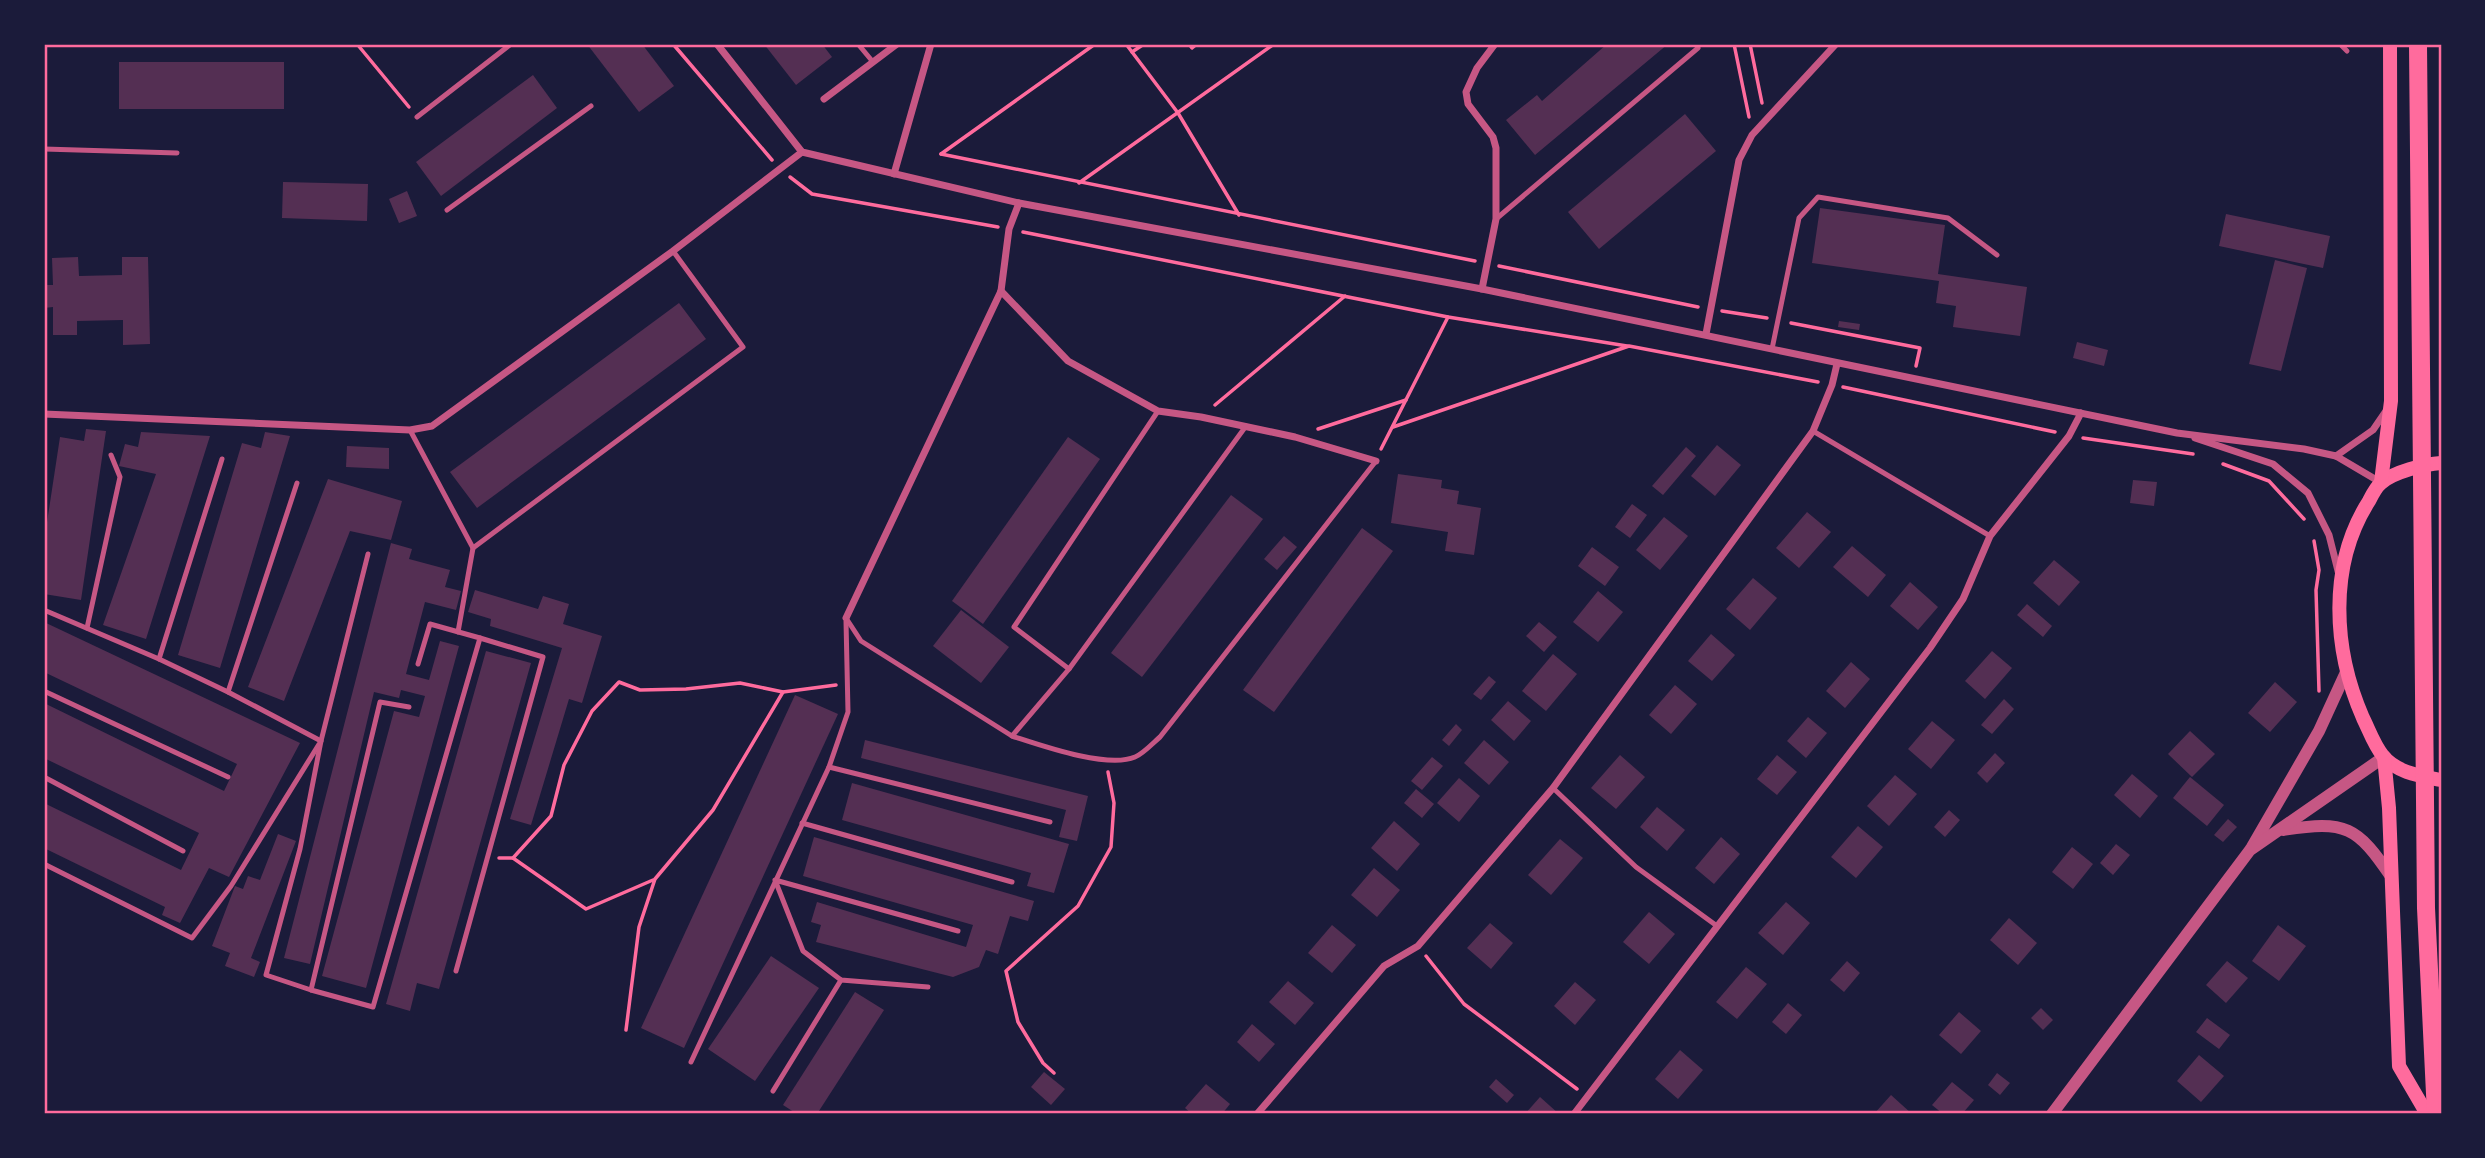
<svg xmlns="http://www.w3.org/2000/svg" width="2485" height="1158" font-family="'Open Sans',sans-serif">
  <rect width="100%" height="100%" fill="#1b1b3a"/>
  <g fill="#542f53">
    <polygon points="587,44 642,44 674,86 639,112"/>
    <polygon points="764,44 822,44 832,57 796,85"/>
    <polygon points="1607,44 1668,44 1535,155 1506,120 1537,95 1542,101"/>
    <rect x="119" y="62" width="165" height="47"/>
    <polygon points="533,75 557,108 441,196 416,162"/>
    <polygon points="1685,114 1716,151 1599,249 1568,212"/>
    <polygon points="283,182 368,184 367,221 282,218"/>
    <polygon points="407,191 417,216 399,223 389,199"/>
    <polygon points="1820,208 1945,225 1938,274 2027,287 2020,336 1953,327 1956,306 1936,303 1939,281 1812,263"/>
    <polygon points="2226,214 2330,236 2323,268 2219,246"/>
    <polygon points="78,257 79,276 122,275 122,257 148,257 150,344 123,345 123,320 77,321 77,335 53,335 53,307 44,308 44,285 53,285 52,258"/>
    <polygon points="2275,260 2307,268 2281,371 2249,364"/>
    <polygon points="679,303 706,339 477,508 450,472"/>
    <polygon points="1839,321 1860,324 1859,330 1838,327"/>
    <polygon points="2077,342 2108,350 2104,366 2073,358"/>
    <polygon points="86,429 106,431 81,600 44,594 44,542 60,437 84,441"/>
    <polygon points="141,432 210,436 146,639 103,625 156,474 119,466 125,444 138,447"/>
    <polygon points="265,432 290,436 220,668 178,655 242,443 261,448"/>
    <polygon points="1068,437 1100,459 983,624 952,601"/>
    <polygon points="1717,445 1741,465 1715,496 1691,476"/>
    <polygon points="347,446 389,448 389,469 346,467"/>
    <polygon points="1686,447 1696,456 1663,495 1652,486"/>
    <polygon points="1398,474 1442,480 1441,488 1459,491 1457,504 1481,508 1474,555 1445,551 1448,532 1391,523"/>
    <polygon points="328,479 402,501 391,540 350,531 284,701 248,687"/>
    <polygon points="2133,480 2157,482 2154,506 2130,503"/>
    <polygon points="1231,495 1263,519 1142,677 1111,653"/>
    <polygon points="1632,504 1647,515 1630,538 1615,527"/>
    <polygon points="1807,512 1831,532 1799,568 1776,548"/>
    <polygon points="1664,517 1688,536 1660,570 1636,550"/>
    <polygon points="1362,528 1393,551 1274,712 1243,690"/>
    <polygon points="1284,536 1297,547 1277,570 1264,559"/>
    <polygon points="391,543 412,549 409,559 450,570 445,587 461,591 456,610 425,602 406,674 429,680 440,641 459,646 366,988 322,976 394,711 419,717 425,696 401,690 399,698 374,692 310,964 284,958"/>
    <polygon points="1852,546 1886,575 1868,597 1833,567"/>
    <polygon points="1592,547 1619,567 1605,586 1578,566"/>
    <polygon points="2054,560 2080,582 2059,606 2033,583"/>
    <polygon points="1753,578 1777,598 1750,630 1726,609"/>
    <polygon points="1910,582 1938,607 1918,630 1890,606"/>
    <polygon points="475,590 538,609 543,596 569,604 563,624 602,636 582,703 569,699 531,825 510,819 562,648 490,626 491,619 468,612"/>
    <polygon points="1598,591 1623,612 1598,642 1573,622"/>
    <polygon points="2027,604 2052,626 2043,637 2017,615"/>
    <polygon points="961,610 1009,647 981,683 933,646"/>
    <polygon points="44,622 300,743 229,877 209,868 180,923 162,915 165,907 44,848 44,803 181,870 199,833 44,758 44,703 224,791 237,764 44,672"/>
    <polygon points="1539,622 1557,637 1544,652 1526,636"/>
    <polygon points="1711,634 1735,655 1712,681 1688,661"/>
    <polygon points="486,651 531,663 439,989 417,983 410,1011 386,1004"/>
    <polygon points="1992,651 2012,668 1985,699 1965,681"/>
    <polygon points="1553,654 1577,674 1546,711 1522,691"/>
    <polygon points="1851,662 1870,679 1845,708 1826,691"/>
    <polygon points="1489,676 1496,682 1481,700 1473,694"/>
    <polygon points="2275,682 2297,702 2270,732 2248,713"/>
    <polygon points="1675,685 1697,704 1671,734 1649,715"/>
    <polygon points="795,695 838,714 684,1048 641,1028"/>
    <polygon points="2004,699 2014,709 1992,734 1981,725"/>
    <polygon points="1508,701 1531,721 1514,741 1491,720"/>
    <polygon points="1808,717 1827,733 1806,758 1787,741"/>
    <polygon points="1932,721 1955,740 1931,769 1908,749"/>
    <polygon points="1456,724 1462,730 1449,746 1442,740"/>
    <polygon points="2190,731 2215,754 2192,777 2168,754"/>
    <polygon points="865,740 1088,796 1077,841 1059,837 1066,810 861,758"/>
    <polygon points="1484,740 1509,762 1489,785 1464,763"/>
    <polygon points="1995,753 2005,763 1987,783 1977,773"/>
    <polygon points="1620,755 1645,777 1616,809 1591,788"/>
    <polygon points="1777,755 1797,772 1777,795 1757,779"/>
    <polygon points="1432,757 1443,766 1422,790 1411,781"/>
    <polygon points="2132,774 2158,796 2140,818 2114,795"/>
    <polygon points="1895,775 1917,794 1889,826 1867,806"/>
    <polygon points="2190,777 2224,805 2207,826 2173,798"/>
    <polygon points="1459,778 1480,796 1459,822 1437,803"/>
    <polygon points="852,783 1069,844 1054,893 1027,886 1031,873 842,820"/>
    <polygon points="1416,789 1434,804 1422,818 1404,803"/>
    <polygon points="1657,807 1685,830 1667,851 1640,827"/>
    <polygon points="1949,810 1960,820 1945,837 1934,827"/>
    <polygon points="2228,819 2237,827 2223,842 2214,835"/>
    <polygon points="1394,821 1420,844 1397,871 1371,848"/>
    <polygon points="1858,826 1883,847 1856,878 1831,857"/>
    <polygon points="278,834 296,841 251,958 260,962 254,977 225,966 230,953 212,946 235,886 243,889 248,876 260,880"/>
    <polygon points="814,837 1034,901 1028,921 1010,916 998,954 986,950 979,967 953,977 816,942 821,925 811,922 817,902 966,947 973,925 803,876"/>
    <polygon points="1721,837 1740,854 1714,884 1695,868"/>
    <polygon points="1560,839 1583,858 1551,895 1528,875"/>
    <polygon points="2116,844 2130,855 2113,875 2100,863"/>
    <polygon points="2072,847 2093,864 2073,889 2052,872"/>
    <polygon points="1374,868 1400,890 1377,917 1351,895"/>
    <polygon points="1786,902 1810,923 1783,955 1758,933"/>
    <polygon points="1649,912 1675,934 1649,964 1623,942"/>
    <polygon points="2009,918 2037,943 2018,965 1990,940"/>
    <polygon points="1490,923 1513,943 1491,969 1467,948"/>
    <polygon points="1332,925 1356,945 1332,973 1308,953"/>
    <polygon points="2278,925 2306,946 2279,981 2252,961"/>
    <polygon points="771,956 819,988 755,1081 708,1049"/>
    <polygon points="1847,961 1860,973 1844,992 1830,980"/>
    <polygon points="2227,961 2248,978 2226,1003 2206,985"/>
    <polygon points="1746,967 1767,984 1737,1019 1716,1002"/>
    <polygon points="1288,981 1314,1003 1295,1025 1269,1002"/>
    <polygon points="1575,982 1596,1000 1575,1025 1554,1006"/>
    <polygon points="855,992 884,1010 817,1114 797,1114 783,1105"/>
    <polygon points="1788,1003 1802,1015 1786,1034 1772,1022"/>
    <polygon points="2041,1008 2053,1020 2043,1030 2031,1018"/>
    <polygon points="1959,1012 1981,1031 1961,1054 1939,1035"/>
    <polygon points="2207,1018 2230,1035 2219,1049 2196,1032"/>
    <polygon points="1252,1024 1275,1044 1259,1062 1237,1042"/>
    <polygon points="1680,1050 1703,1070 1678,1099 1655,1079"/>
    <polygon points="2199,1055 2224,1076 2201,1102 2177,1081"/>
    <polygon points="1044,1072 1065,1089 1051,1105 1031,1087"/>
    <polygon points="1997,1073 2010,1083 2000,1095 1988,1085"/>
    <polygon points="1496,1079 1514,1095 1507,1103 1489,1087"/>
    <polygon points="1952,1082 1974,1100 1962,1114 1943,1114 1932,1105"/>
    <polygon points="1206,1084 1230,1104 1222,1114 1192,1114 1185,1108"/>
    <polygon points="1891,1095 1912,1114 1874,1114"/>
    <polygon points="1540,1097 1559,1114 1525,1114"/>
  </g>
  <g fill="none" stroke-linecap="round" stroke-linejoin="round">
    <g stroke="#ff6b9d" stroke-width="3.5">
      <polyline points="357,44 409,107"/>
      <polyline points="673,44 772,160"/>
      <polyline points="1126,44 1178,113 1239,215"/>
      <polyline points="1189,44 1192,48 1197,44"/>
      <polyline points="1734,44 1749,117"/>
      <polyline points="1750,44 1762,103"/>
      <polyline points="1132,52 1144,44"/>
      <polyline points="941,154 1475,261"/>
      <polyline points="941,154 1095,44"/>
      <polyline points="790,177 812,194 998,227"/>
      <polyline points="1079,183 1274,44"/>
      <polyline points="1023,232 1448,317 1627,346"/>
      <polyline points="1499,266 1698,307"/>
      <polyline points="1722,311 1767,318"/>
      <polyline points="1791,323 1920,348 1916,366"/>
      <polyline points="1843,387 2055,432"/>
      <polyline points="1215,405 1345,296"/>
      <polyline points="1393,427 1629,346 1818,382"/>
      <polyline points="1318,429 1406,400"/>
      <polyline points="2083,438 2193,454"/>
      <polyline points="1381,449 1448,317"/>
      <polyline points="2223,464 2269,481 2304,519"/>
      <polyline points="2314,541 2319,570 2316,590 2319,691"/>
      <polyline points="499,858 513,858 551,816 564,765 592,711 619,682 640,690 686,689 740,683 783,692 836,685"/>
      <polyline points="513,858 586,909 653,880"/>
      <polyline points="1426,956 1464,1004 1577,1089"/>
      <polyline points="626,1030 639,927 655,879 713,810 783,692"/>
      <polyline points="1054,1073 1043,1063 1018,1022 1006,971 1078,906 1111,847 1114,803 1108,772"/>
      <polyline points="44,1113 48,1114"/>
    </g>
    <g stroke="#c65784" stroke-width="5">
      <polyline points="858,44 873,62"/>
      <polyline points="2340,44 2347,51"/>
      <polyline points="417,117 511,44"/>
      <polyline points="44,149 177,153"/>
      <polyline points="447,210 591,106"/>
      <polyline points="1496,219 1698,48"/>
      <polyline points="1772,349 1799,218 1818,197 1948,218 1997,255"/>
      <polyline points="410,430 473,548 743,347 673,251"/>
      <polyline points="1813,431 1990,536"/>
      <polyline points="368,554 321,741 300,849 266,975 311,990 380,702 409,707"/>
      <polyline points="44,610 159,659 228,692 321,741 231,886 192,938 44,864"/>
      <polyline points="846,618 861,641 1012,736 1069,669 1246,426"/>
      <polyline points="87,628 120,477 111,455"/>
      <polyline points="458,632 473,548"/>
      <polyline points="159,659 222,459"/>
      <polyline points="1069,669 1014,627 1158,411"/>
      <polyline points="44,691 228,777"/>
      <polyline points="228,692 297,483"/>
      <path d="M1012,736C1040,745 1107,769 1135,757C1143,754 1153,743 1160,737L1376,461"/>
      <polyline points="829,767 1050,822"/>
      <polyline points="44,777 183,851"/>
      <polyline points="1553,788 1636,867 1717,926"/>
      <polyline points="802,823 1012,882"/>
      <polyline points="456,971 543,657 480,638"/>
      <polyline points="928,987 841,980 803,951 775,880 958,931"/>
      <polyline points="311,990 373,1007 480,638 430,624 418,664"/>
      <polyline points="691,1062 829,767 848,712 846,621"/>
      <polyline points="773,1091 841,980"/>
    </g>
    <g stroke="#c65784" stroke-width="7">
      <polyline points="717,44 802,152 1019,203 1482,289 2177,433 2304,449 2336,456 2380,482"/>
      <polyline points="824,99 897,44"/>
      <polyline points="894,174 931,44"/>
      <polyline points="1482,289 1496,219 1496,148 1493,137 1468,104 1466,92 1477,68 1495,44"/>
      <polyline points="1001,291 1068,361 1158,411 1201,417 1295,437 1376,461"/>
      <polyline points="1706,334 1739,160 1752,135 1836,44"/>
      <polyline points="44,414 410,430 432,426 673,251 802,152"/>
      <polyline points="2195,438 2273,464 2308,493 2329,535 2339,575"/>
      <polyline points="2336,456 2373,430 2386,411"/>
      <polyline points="846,618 1001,291 1009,229 1019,203"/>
      <polyline points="1257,1114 1384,966 1418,946 1553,788 1813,431 1832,385 1837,364"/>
      <polyline points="1574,1114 1930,648 1963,599 1990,536 2069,436 2081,413"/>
    </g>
    <g stroke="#c65784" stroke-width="12">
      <path d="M2283,830C2346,820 2357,826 2392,878"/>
      <polyline points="2252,847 2319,731 2347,670"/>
      <polyline points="2052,1114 2250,850 2384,757"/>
    </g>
    <g stroke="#ff6b9d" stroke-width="14">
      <path d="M2441,463C2425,464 2393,472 2381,483C2376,487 2372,495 2369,501C2328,565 2333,650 2363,718C2369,730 2374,745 2383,756C2397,773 2421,776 2441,780"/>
      <polyline points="2381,482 2391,401 2390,44"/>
      <polyline points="2384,757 2389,808 2399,1066 2427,1114"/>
    </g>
    <polyline stroke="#ff6b9d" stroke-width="18" points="2418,44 2426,908 2436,1114"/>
  </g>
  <rect width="2485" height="1158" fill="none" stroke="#1b1b3a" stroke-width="91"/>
  <rect x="46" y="46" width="2394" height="1066" fill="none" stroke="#ff6b9d" stroke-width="2.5"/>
</svg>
